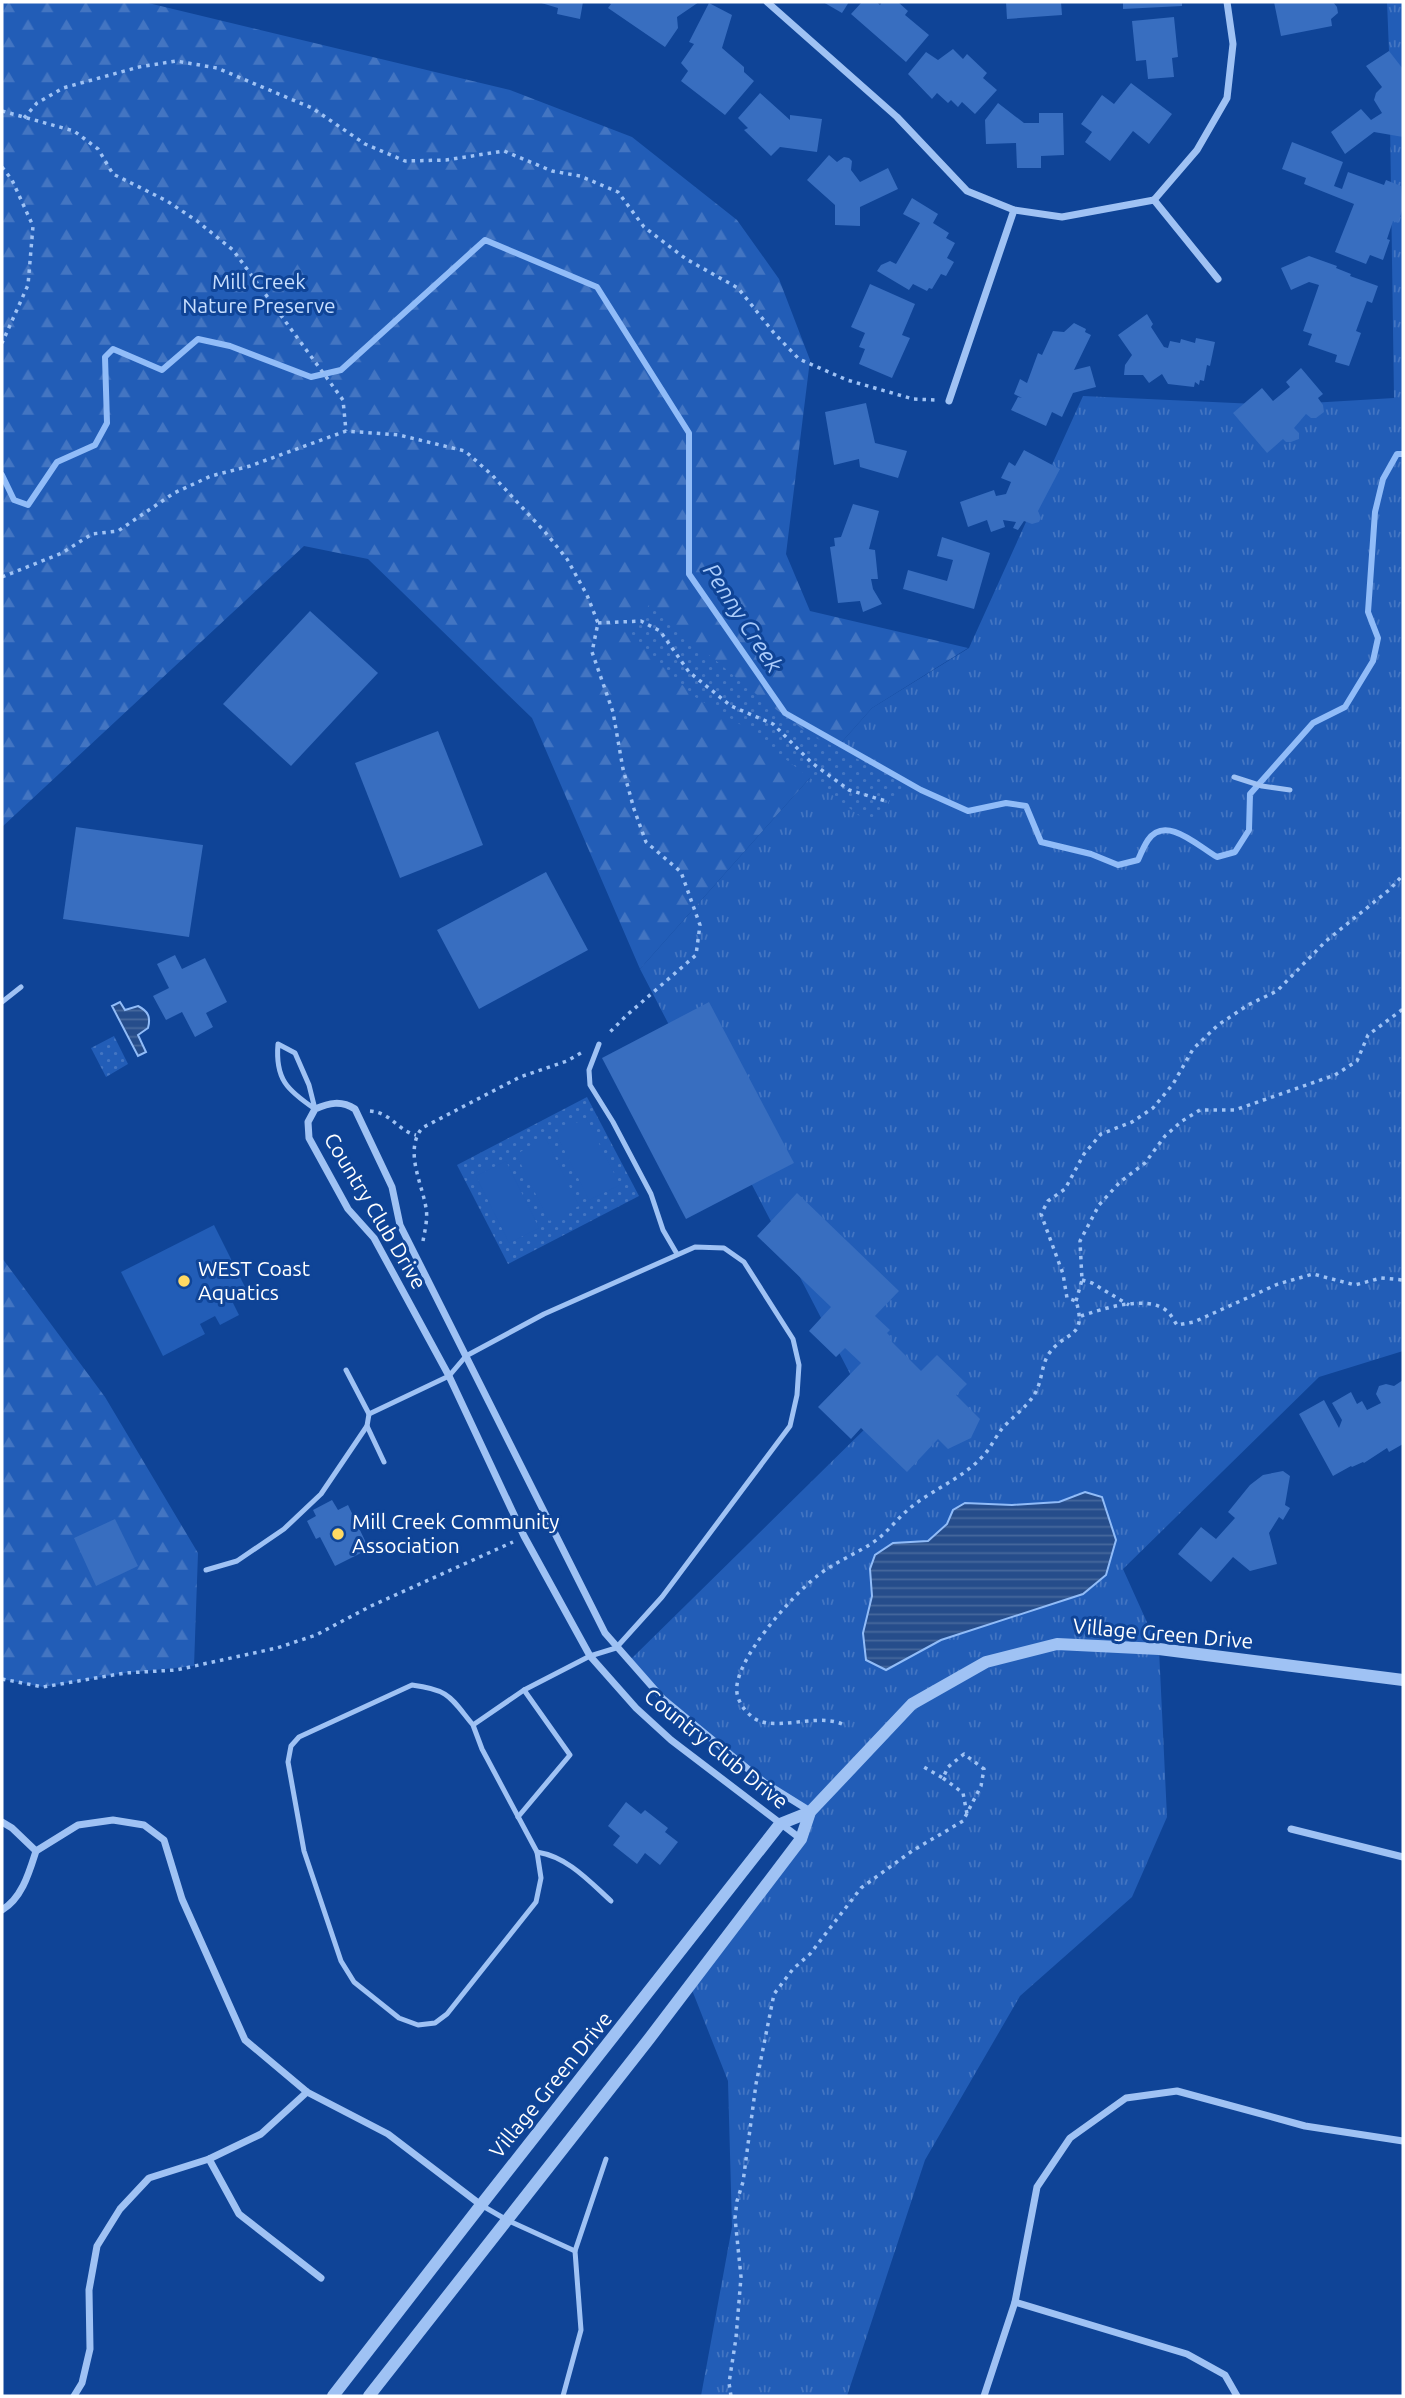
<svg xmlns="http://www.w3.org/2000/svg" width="1405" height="2398" font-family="Ubuntu,sans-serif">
  <defs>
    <pattern id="grass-tufts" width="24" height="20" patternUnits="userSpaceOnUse" patternTransform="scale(1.75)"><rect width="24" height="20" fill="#225db7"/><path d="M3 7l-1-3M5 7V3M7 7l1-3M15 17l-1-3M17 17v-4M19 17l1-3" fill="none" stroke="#4375c2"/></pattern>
    <pattern id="forest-firs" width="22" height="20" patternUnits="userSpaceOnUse" patternTransform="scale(1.75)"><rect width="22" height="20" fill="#225db7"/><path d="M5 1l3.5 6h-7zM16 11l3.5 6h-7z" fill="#4375c2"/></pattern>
    <pattern id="park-dots" width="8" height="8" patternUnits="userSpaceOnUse" patternTransform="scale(1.75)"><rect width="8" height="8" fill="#225db7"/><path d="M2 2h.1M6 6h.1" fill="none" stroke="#4375c2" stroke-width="1.8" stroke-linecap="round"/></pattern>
    <pattern id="water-rules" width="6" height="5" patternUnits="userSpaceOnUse" patternTransform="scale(1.75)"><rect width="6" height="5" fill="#264d8b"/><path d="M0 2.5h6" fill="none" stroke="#47689c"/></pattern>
  </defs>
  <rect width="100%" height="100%" fill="#0f4497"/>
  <path fill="url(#grass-tufts)" d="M1387,2H1403V1351L1319,1377L1123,1569L1159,1649L1167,1817L1132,1897L1020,1996L925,2160L847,2396H701L732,2227L728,2081L690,1985L783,1861L810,1812C744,1770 682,1719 628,1662L874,1420L640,969L872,708L969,648L1083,396L1277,405L1394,398L1389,51Z"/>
  <g fill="url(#forest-firs)">
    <polygon points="2,2 144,2 510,90 632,137 737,220 779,279 810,360 786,554 810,611 968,648 872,708 640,969 532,718 368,559 304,546 2,827"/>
    <polygon points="2,1258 105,1397 198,1553 194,1666 125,1673 43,1687 2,1679"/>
  </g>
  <g fill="url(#park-dots)">
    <polygon points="649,605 762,699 812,736 911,786 870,824 741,725 695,697 630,635"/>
    <polygon points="114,1036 128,1064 106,1077 91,1048"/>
    <polygon points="587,1097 639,1196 508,1264 457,1165"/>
  </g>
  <g fill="#225db7">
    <polygon points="586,1118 620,1185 589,1200 556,1133"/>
    <polygon points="546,1139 579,1206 549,1221 516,1154"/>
    <polygon points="506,1161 539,1228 509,1243 476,1176"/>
    <polygon points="214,1225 247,1291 231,1299 239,1315 220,1325 215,1316 200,1324 205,1334 163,1356 121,1272"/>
  </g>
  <g fill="url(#water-rules)" stroke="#91bcf8" stroke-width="2">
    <path d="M120,1002L125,1010L138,1006C148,1011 151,1017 148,1028L138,1035L146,1052L138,1056L112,1006Z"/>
    <polygon points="1085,1492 1102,1497 1116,1540 1106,1575 1083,1594 941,1640 886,1670 866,1660 863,1633 872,1596 870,1569 875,1555 893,1543 928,1541 947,1524 953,1510 965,1503 1012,1505 1059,1502"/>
  </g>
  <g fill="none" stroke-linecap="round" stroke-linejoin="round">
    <path stroke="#91bcf8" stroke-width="6" d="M2,475L14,500L28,505L57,462L95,445L107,423L105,357L113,349L162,370L198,339L230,346L311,377L341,370L485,240L597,287L689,433V574L785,713L921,790L968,811L1006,803L1026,806L1041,842L1091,854L1118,865L1138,860C1141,853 1144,846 1148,840C1166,814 1199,847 1217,857L1235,852L1249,830L1250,794L1313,723L1345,707L1373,661L1378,638L1368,612L1375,512L1383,479L1397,454H1403"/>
  </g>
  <g fill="#386ec0">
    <polygon points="538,2 583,2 580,19 557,14 558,8"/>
    <polygon points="608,2 699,2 677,17 678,28 665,47 608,8 611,4"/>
    <polygon points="823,2 849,2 842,13"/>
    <polygon points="862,2 877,2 880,5 882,2 898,2 908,11 905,15 929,35 906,62 851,14"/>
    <polygon points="1006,2 1061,2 1062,15 1007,19"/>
    <polygon points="1123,2 1182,2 1182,6 1123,9"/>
    <polygon points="1274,2 1333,2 1337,7 1338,13 1331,19 1332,26 1281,36"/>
    <polygon points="709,3 732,15 722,48 744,67 744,72 754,81 725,115 681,81 688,71 681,63 694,44 689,42"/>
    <polygon points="1174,17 1178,57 1172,58 1174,77 1148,79 1146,60 1136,61 1132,21"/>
    <polygon points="953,49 963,59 967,54 987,73 983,78 997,90 975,114 962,102 958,107 951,100 948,103 937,93 932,99 908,74 926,52 938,60"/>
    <polygon points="1389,51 1403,69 1403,137 1374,132 1345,154 1331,132 1361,109 1371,120 1382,113 1374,100 1376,93 1382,87 1366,66"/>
    <polygon points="1131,83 1172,114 1149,144 1133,131 1110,161 1085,142 1092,132 1081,124 1102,95 1114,104"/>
    <polygon points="760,93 790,120 790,115 822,119 817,152 780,147 771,156 744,130 748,128 738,118"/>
    <polygon points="998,103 1024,123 1039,123 1039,113 1063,113 1064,155 1041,156 1041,168 1017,168 1016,143 986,144 985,120"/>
    <polygon points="1292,142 1343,162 1334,186 1342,189 1348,172 1384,185 1386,180 1401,186 1403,208 1398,223 1393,221 1387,239 1390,240 1383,260 1370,255 1366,264 1335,252 1354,204 1304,184 1306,178 1282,169"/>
    <polygon points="829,155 837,162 844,157 849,158 852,161 851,170 860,182 888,168 898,189 860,207 860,226 835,225 835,205 807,180"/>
    <polygon points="912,198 938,214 933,223 949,233 946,238 955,243 947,258 954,262 946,276 941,274 932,289 929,288 927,291 913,284 909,290 877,271 881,265 890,261 896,264 920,223 903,214"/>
    <polygon points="1309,256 1337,266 1336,268 1351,274 1350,276 1378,286 1372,303 1367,301 1356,331 1361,333 1349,366 1335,362 1337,355 1308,345 1312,334 1303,331 1319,285 1309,282 1291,290 1281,268"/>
    <polygon points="870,284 915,304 902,335 910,338 892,378 859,364 865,349 859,347 865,333 851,327"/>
    <polygon points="1147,314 1153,324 1151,327 1164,347 1168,348 1170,341 1180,343 1181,339 1195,343 1196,338 1215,342 1210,366 1207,365 1204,381 1200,380 1199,385 1195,382 1194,387 1168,384 1162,374 1149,383 1143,375 1124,375 1125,365 1132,355 1118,335"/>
    <polygon points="1074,323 1086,329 1085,332 1091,335 1074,370 1090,366 1096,387 1073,393 1062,417 1052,412 1046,426 1011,410 1018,397 1022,398 1014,394 1020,379 1027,383 1038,353 1042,355 1053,331 1064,332"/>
    <polygon points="1301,368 1323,394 1318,398 1323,405 1324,412 1316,418 1311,418 1306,414 1294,428 1299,433 1299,439 1291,442 1286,442 1283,439 1267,453 1233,413 1262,388 1273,401 1290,387 1286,382"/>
    <polygon points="866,403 875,443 907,451 898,478 860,467 859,459 834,465 825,412"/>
    <polygon points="1024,450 1060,469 1038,511 1041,518 1039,522 1032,524 1024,521 1018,530 1013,528 1016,522 1003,520 1005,527 991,532 987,520 968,527 960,502 994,490 996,496 1006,494 1011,482 1001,478 1009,462 1015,466"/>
    <polygon points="853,504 879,511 869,549 875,550 878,579 871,579 873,589 882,604 863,612 860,601 838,603 830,547 835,546 834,538 841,537"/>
    <polygon points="942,537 990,553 974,609 903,589 908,570 947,581 953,560 937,556"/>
    <polygon points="310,611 378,673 291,766 223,704"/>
    <polygon points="438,731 483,845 400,878 355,763"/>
    <polygon points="76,827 203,845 189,937 63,919"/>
    <polygon points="546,872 588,950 479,1009 437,930"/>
    <polygon points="175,955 182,969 205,958 227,1002 206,1013 213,1027 195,1037 182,1012 166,1020 153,996 169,988 157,964"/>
    <polygon points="709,1002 794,1163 686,1219 602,1058"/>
    <polygon points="797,1193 899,1291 875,1316 890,1330 887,1333 892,1338 890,1340 921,1371 937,1355 967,1384 956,1395 980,1419 971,1438 948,1449 938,1439 907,1472 861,1428 851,1439 818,1407 861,1363 845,1348 836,1357 809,1331 831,1307 757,1236"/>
    <polygon points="1403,1380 1403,1444 1389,1452 1387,1448 1364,1463 1363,1462 1352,1467 1351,1466 1333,1476 1299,1414 1324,1400 1339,1428 1342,1420 1332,1403 1351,1392 1357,1404 1362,1401 1367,1410 1381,1403 1376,1394 1379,1386 1386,1384 1394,1386"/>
    <polygon points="1283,1471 1290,1476 1285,1505 1290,1508 1283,1520 1279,1517 1269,1533 1277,1564 1250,1571 1233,1557 1211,1582 1178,1554 1201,1527 1216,1539 1235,1518 1228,1512 1250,1485 1263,1475"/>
    <polygon points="332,1500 338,1510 348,1505 369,1549 335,1566 320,1537 316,1539 307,1521 316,1516 313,1510"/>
    <polygon points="115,1519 138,1566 96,1586 74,1538"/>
    <polygon points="626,1802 641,1814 645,1810 668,1828 665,1832 678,1842 660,1865 645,1853 637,1864 613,1845 620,1836 608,1826"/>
  </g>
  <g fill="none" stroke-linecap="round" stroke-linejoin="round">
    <g stroke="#9fc2f4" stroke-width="3.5" stroke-dasharray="3.5 5" stroke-linecap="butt">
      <polyline points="2,111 74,131 98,149 113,174 167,201 197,221 233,250 343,400 346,431"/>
      <polyline points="24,118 37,103 63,88 139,67 176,61 217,68 312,108 365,144 405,161 446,160 504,151 552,171 580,176 618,192 644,227 686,259 738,288 774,333 799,359 847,380 913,399 936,400"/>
      <polyline points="2,167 12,180 33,226 28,285 2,343"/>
      <polyline points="2,577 62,553 92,534 118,531 174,493 211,476 250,466 346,431 399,435 465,451 492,475 545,532 567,559 587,595 598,623 592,652 613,712 623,769 634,809 646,842 681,872 700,925 696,955 627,1015 607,1035"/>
      <polyline points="598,623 641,621 660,631 689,672 731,706 773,724 812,763 849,790 889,802"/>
      <path d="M370,1111C392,1113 398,1131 416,1135"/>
      <path d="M423,1241C425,1230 428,1218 426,1208C422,1183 404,1151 422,1128L520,1077L567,1061L581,1053"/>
      <polyline points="1082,1280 1092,1283 1129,1305"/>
      <polyline points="1076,1301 1082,1280 1080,1241 1099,1205 1120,1182 1145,1163 1165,1136 1182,1121 1200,1110 1235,1110 1335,1075 1357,1061 1368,1035 1403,1009"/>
      <path d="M1081,1316C1102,1309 1147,1294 1167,1311C1171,1314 1174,1321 1177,1325L1194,1322L1278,1284L1313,1274L1355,1285L1381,1278L1403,1280"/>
      <polyline points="2,1679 43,1687 125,1673 176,1670 277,1648 316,1635 371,1606 513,1542"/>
      <path d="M842,1724C814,1712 770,1735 750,1715C744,1710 738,1701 737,1693C732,1662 793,1595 816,1577C835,1561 860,1553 879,1538C890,1529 899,1517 910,1508C933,1489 962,1479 983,1456C990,1449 995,1438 1001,1430C1011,1418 1026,1408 1034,1395C1042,1383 1041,1367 1048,1355C1064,1330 1088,1340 1076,1301L1067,1298L1063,1274L1041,1214L1048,1201L1065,1189L1084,1154L1101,1134L1132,1122L1153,1108L1173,1084L1193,1049L1218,1025L1248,1005L1277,991L1326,941L1389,890L1403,875"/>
      <polyline points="943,1778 963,1793 967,1814"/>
      <polyline points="731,2396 729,2383 736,2338 741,2277 735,2218 737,2201 743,2182 756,2084 774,1994 793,1969 810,1954 861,1888 912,1851 963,1821 981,1786 984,1769 964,1754 948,1767 943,1778 922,1766"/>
    </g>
    <g stroke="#9fc2f4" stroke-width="5">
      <polyline points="1234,777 1262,786 1290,790"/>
      <polyline points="2,1002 21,987"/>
      <path d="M278,1044L295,1053L309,1085L315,1109C287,1090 275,1079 278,1044Z"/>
      <polyline points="599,1044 589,1070 590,1085 613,1122 651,1194 663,1230 677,1254"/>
      <path d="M346,1370L369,1414L449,1376L466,1356L544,1314L695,1247L724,1248L744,1262L793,1339L799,1365L797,1395L790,1426L662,1597L616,1648L590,1656L524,1690L473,1725C450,1697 450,1690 412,1685L299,1737L291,1746L288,1762L304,1851L341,1961L354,1982L399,2018L418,2025L435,2023L447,2014L536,1902L541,1878L537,1852L482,1749L473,1725"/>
      <polyline points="369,1414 367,1426 384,1462"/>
      <polyline points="206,1570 237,1561 284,1529 321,1494 367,1426"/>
      <polyline points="518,1817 570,1755 524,1690"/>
      <path d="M537,1852C568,1857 589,1881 611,1901"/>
      <polyline points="481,2205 507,2220 575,2251 581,2330 563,2396"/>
      <polyline points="575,2251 606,2159"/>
    </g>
    <g stroke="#9fc2f4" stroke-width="7">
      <polyline points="767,2 897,117 967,191 1014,210 1062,217 1154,200"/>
      <polyline points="1154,200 1197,150 1227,98 1233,44 1227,2"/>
      <polyline points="1154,200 1218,279"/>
      <polyline points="949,401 1014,210"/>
      <polyline points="2,1822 12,1828 36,1851"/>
      <polyline points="1291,1829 1403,1857"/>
      <path d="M801,1839L671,1740L636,1708L590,1656L524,1536L449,1376L374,1238L348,1209L309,1138L308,1122L315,1109C329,1103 341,1100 355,1109L392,1187L400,1225L605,1633L663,1699L765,1783L810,1811"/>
      <path d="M2,1910C22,1898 29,1873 36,1851L78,1825L113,1820L144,1825L164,1840L182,1899L245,2040L307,2092L388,2134L481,2205"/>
      <polyline points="209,2159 239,2214 321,2278"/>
      <polyline points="1015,2302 1187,2354 1225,2375 1237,2396"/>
      <polyline points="74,2396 82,2383 90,2349 89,2290 97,2246 120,2209 149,2178 209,2159 261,2134 307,2092"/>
      <polyline points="984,2396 1015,2302 1037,2187 1070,2138 1126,2098 1177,2091 1305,2126 1403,2141"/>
    </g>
    <g stroke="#9fc2f4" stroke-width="12">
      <polyline points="333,2396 481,2205 780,1824 810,1812"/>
      <polyline points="369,2396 649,2039 801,1839 810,1812 912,1704 986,1662 1057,1644 1159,1649 1403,1680"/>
    </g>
  </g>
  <g fill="#ffd963" stroke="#0f4497" stroke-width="2.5">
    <circle cx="184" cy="1281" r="7"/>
    <circle cx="338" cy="1534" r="7"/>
  </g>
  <g text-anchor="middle" stroke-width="6" stroke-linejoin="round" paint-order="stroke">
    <g font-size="21" fill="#c7defe" stroke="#0f4497">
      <text x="259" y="289">Mill Creek<tspan x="259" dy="24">Nature Preserve</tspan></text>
    </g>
    <g font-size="21" fill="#fff" stroke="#0f4497">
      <text transform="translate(375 1211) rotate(59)" y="7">Country Club Drive</text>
      <text transform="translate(1163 1634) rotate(5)" y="7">Village Green Drive</text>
      <text transform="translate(716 1749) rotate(39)" y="7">Country Club Drive</text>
      <text transform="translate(551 2085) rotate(-51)" y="7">Village Green Drive</text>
    </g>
    <g font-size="21" fill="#fff" stroke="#0f4497" text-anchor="start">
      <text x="198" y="1276">WEST Coast<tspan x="198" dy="24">Aquatics</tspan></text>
      <text x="352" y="1529">Mill Creek Community<tspan x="352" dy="24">Association</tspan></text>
    </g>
    <g font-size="23" font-style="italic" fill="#abccfb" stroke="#0f4497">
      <text transform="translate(743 618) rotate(57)" y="8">Penny Creek</text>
    </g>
  </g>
  <rect width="1405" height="2398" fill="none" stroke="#ffffff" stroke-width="7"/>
</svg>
